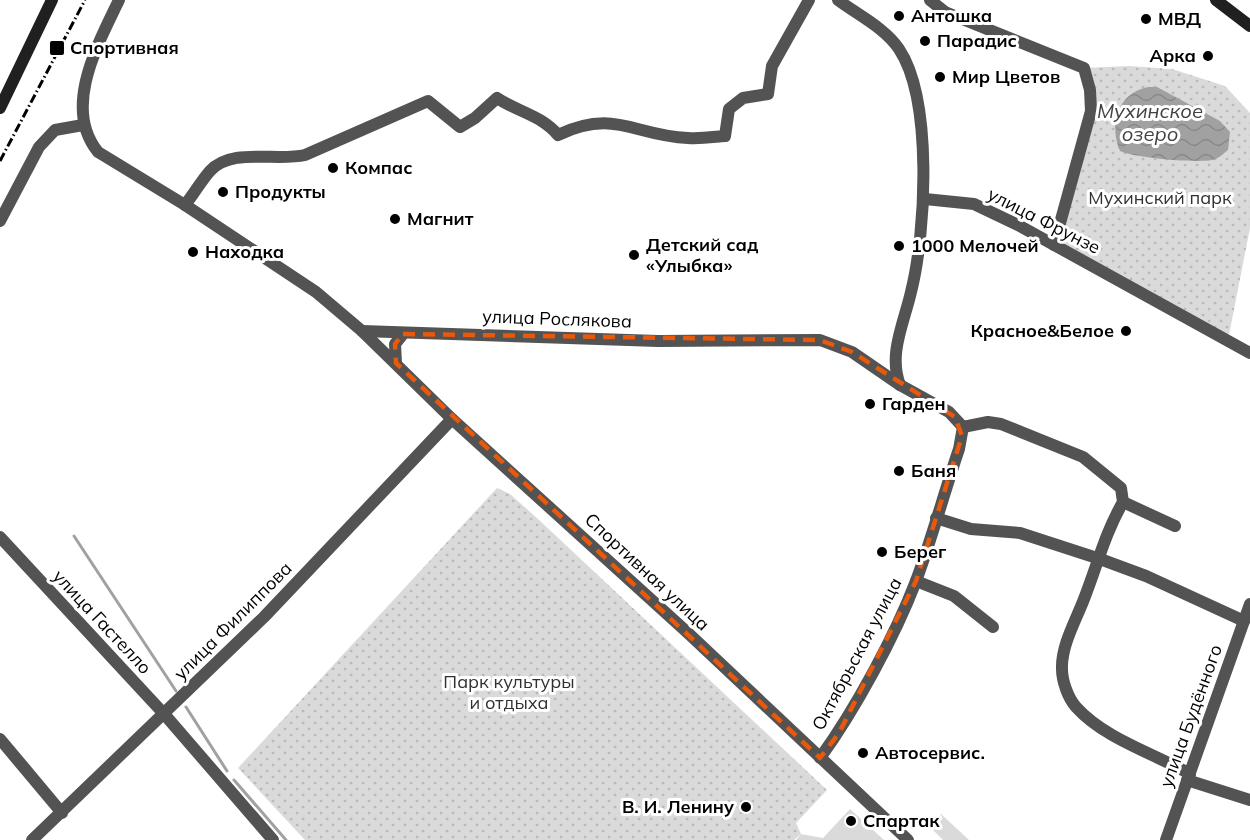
<svg xmlns="http://www.w3.org/2000/svg" width="1250" height="840" font-family="Mulish,sans-serif">
  <defs>
    <pattern id="grass-dots" width="8" height="8" patternUnits="userSpaceOnUse" patternTransform="scale(1.5)"><rect width="8" height="8" fill="#dadada"/><path d="M2 2h.1M6 6h.1" fill="none" stroke="#b9b9b9" stroke-width="1.8" stroke-linecap="round"/></pattern>
    <pattern id="water-waves" width="16" height="10" patternUnits="userSpaceOnUse" patternTransform="scale(1.5)"><rect width="16" height="10" fill="#a1a1a1"/><path d="M0 5q4-4 8 0t8 0" fill="none" stroke="#898989"/></pattern>
  </defs>
  <rect width="100%" height="100%" fill="#fff"/>
  <g fill="url(#grass-dots)">
    <polygon points="1129,66 1172,69 1225,86 1250,113 1250,228 1228,340 1055,241 1091,111 1084,68"/>
    <polygon points="497,488 510,494 538,519 827,790 796,823 801,834 794,840 305,840 238,768"/>
  </g>
  <g fill="#dadada">
    <polygon points="850,809 884,840 796,840 801,834 823,838"/>
    <polygon points="941,814 969,840 943,840 929,826"/>
  </g>
  <path fill="url(#water-waves)" d="M1148,87H1157L1220,121L1230,132L1228,150C1223,154 1218,159 1212,160C1195,163 1135,158 1120,151C1109,125 1117,93 1148,87Z"/>
  <g fill="none" stroke-linecap="round" stroke-linejoin="round">
    <g stroke="#a1a1a1" stroke-width="3">
      <polyline points="74,536 176,691"/>
      <polyline points="186,707 227,771"/>
      <polyline points="234,780 286,840"/>
    </g>
    <g stroke="#535353" stroke-width="12">
      <path d="M119,0C98,44 62,108 98,152L185,205L316,292L362,331L452,419L688,633L908,840"/>
      <path d="M838,0C858,15 885,28 899,49C933,100 926,233 911,292C904,323 888,354 900,385"/>
      <polyline points="930,0 945,12 1084,68 1090,90 1091,111 1054,245"/>
      <polyline points="925,199 974,204 1018,225 1250,353"/>
      <path d="M185,205C194,194 201,181 210,171C232,147 276,162 305,155L428,101L460,127L475,118L497,98C518,112 541,115 558,135C615,108 634,136 688,138C700,139 713,137 725,136L729,109L743,98L768,94L772,66L809,0"/>
      <polyline points="0,221 39,147 55,130 83,125"/>
      <polyline points="362,331 658,341 820,340 852,352 900,385 949,412 963,427"/>
      <polyline points="396,363 395,344 403,334"/>
      <polyline points="963,427 988,422 1001,424 1083,457 1121,488 1123,502"/>
      <path d="M1123,502C1105,533 1097,566 1084,599C1076,620 1061,646 1062,669C1062,681 1068,698 1076,707C1105,739 1153,753 1190,774"/>
      <polyline points="1123,502 1175,526"/>
      <polyline points="936,518 971,529 1020,533 1100,559 1146,576 1244,621"/>
      <polyline points="0,537 165,715 273,840"/>
      <polyline points="916,581 954,596 993,627"/>
      <polyline points="0,739 62,813"/>
      <path d="M820,758C855,710 895,636 916,581C932,538 944,493 959,449L963,427"/>
      <polyline points="1187,780 1250,800"/>
      <polyline points="32,840 264,617 452,419"/>
      <polyline points="1166,840 1250,604"/>
    </g>
    <g stroke="#202020" stroke-width="12">
      <polyline points="1216,0 1250,26"/>
      <polyline points="0,108 52,0"/>
    </g>
    <polyline stroke="#000" stroke-width="3" stroke-dasharray="9 3 1.5 3" stroke-linecap="butt" points="0,161 85,0"/>
  </g>
  <path fill="none" stroke="#e8590c" stroke-width="4.5" stroke-dasharray="12 8" stroke-linejoin="round" d="M403,334L820,340L852,352L955,417L962,436L916,581L839,733L820,758L396,363L395,344Z"/>
  <g fill="#000" stroke="#fff" stroke-width="2">
    <circle cx="899" cy="16" r="6"/>
    <circle cx="1146" cy="19" r="6"/>
    <circle cx="925" cy="41" r="6"/>
    <rect x="49" y="40" width="16" height="16" rx="3"/>
    <circle cx="1208" cy="56" r="6"/>
    <circle cx="940" cy="77" r="6"/>
    <circle cx="333" cy="168" r="6"/>
    <circle cx="223" cy="192" r="6"/>
    <circle cx="395" cy="219" r="6"/>
    <circle cx="899" cy="246" r="6"/>
    <circle cx="193" cy="252" r="6"/>
    <circle cx="634" cy="255" r="6"/>
    <circle cx="1126" cy="331" r="6"/>
    <circle cx="870" cy="404" r="6"/>
    <circle cx="899" cy="471" r="6"/>
    <circle cx="882" cy="552" r="6"/>
    <circle cx="863" cy="753" r="6"/>
    <circle cx="746" cy="807" r="6"/>
    <circle cx="851" cy="821" r="6"/>
  </g>
  <g text-anchor="middle" stroke-width="6" stroke-linejoin="round" paint-order="stroke">
    <g font-size="18" font-weight="bold" fill="#000" stroke="#fff" text-anchor="start">
      <text x="911" y="22">Антошка</text>
      <text x="1158" y="25">МВД</text>
      <text x="937" y="47">Парадис</text>
      <text x="70" y="54">Спортивная</text>
      <text x="1196" y="62" text-anchor="end">Арка</text>
      <text x="952" y="83">Мир Цветов</text>
      <text x="345" y="174">Компас</text>
      <text x="235" y="198">Продукты</text>
      <text x="407" y="225">Магнит</text>
      <text x="646" y="251">Детский сад<tspan x="646" dy="21">«Улыбка»</tspan></text>
      <text x="911" y="252">1000 Мелочей</text>
      <text x="205" y="258">Находка</text>
      <text x="1114" y="337" text-anchor="end">Красное&amp;Белое</text>
      <text x="882" y="410">Гарден</text>
      <text x="911" y="477">Баня</text>
      <text x="894" y="558">Берег</text>
      <text x="875" y="759">Автосервис.</text>
      <text x="734" y="813" text-anchor="end">В. И. Ленину</text>
      <text x="863" y="827">Спартак</text>
    </g>
    <g font-size="18" fill="#313131" stroke="#fff">
      <text x="1160" y="204">Мухинский парк</text>
      <text x="509" y="688">Парк культуры<tspan x="509" dy="21">и отдыха</tspan></text>
    </g>
    <g font-size="18" fill="#000" stroke="#fff">
      <text transform="translate(1044 221) rotate(27)" y="6">улица Фрунзе</text>
      <text transform="translate(557 319) rotate(2)" y="6">улица Рослякова</text>
      <text transform="translate(647 572) rotate(43)" y="6">Спортивная улица</text>
      <text transform="translate(233 621) rotate(-45)" y="6">улица Филиппова</text>
      <text transform="translate(102 622) rotate(47)" y="6">улица Гастелло</text>
      <text transform="translate(857 654) rotate(-62)" y="6">Октябрьская улица</text>
      <text transform="translate(1191 716) rotate(-70)" y="6">улица Будённого</text>
    </g>
    <g font-size="20" font-style="italic" fill="#424242" stroke="#fff">
      <text x="1150" y="118">Мухинское<tspan x="1150" dy="23">озеро</tspan></text>
    </g>
  </g>
</svg>
